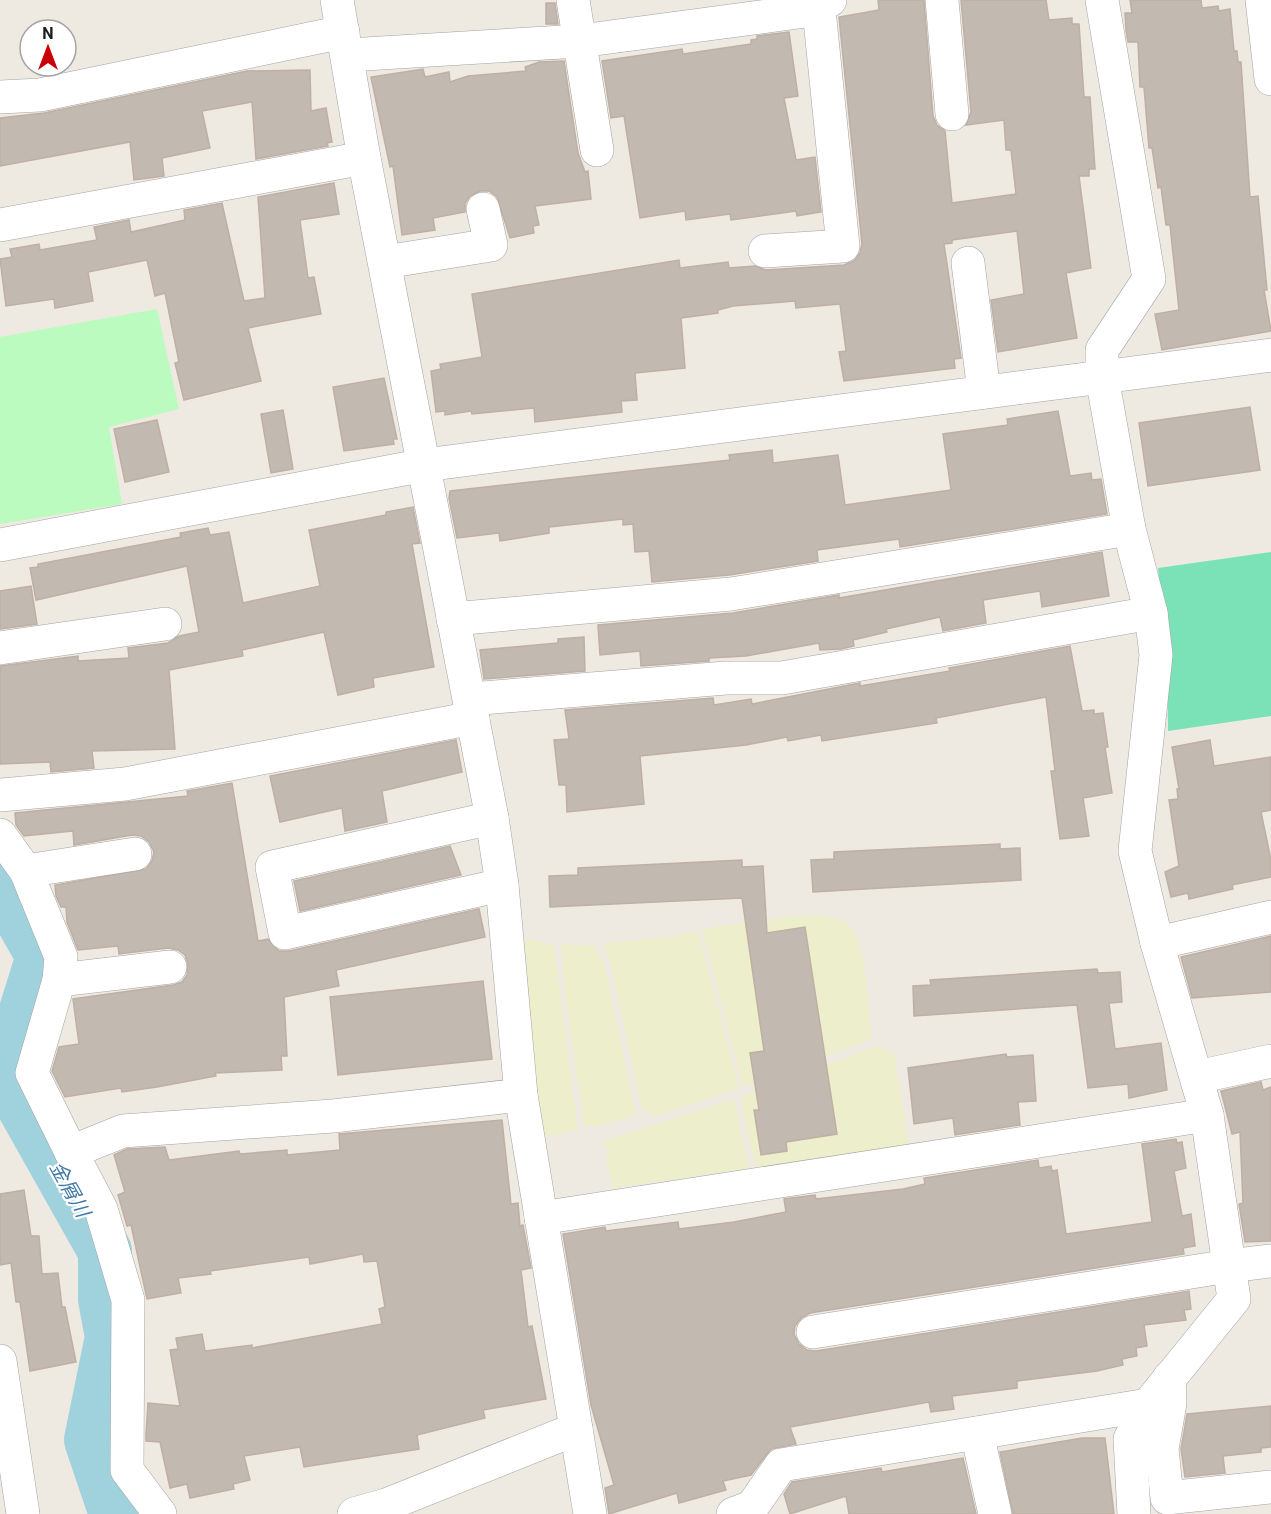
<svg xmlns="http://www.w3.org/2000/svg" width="1271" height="1514" font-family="Roboto,'Noto Sans JP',sans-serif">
  <rect width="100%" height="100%" fill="#eeeae2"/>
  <g fill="#edeecc">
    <polygon points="789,916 825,916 842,920 857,935 864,962 872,1039 743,1087 702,929"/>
    <polygon points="698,931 739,1088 654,1117 650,1112 642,1111 610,962 602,943 661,938"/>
    <polygon points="532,939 554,945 578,1130 538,1138 519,945"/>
    <polygon points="561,944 595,946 604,962 636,1115 598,1126 584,1126 566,1003"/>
    <polygon points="878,1046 894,1053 909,1146 756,1167 742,1112 743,1095"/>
    <polygon points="734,1099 749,1169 612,1188 604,1141"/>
  </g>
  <polygon fill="#bbfbbf" points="157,309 179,409 109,427 122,504 0,524 0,337"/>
  <polygon fill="#7be1b7" points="1271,552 1271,716 1168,731 1167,656 1158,568"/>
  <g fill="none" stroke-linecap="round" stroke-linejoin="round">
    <polyline stroke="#a0d2de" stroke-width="54" points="0,881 43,956 6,1075 105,1251 105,1299 112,1337 91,1440 116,1514"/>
  </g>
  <g fill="#c2b9b1" stroke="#c0afa3" stroke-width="1.5">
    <polygon points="878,0 924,0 933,116 937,125 945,131 952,203 1016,194 1011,150 1006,150 1004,120 966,125 971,112 961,0 1046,0 1049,20 1072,18 1072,24 1079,24 1084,97 1090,97 1095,169 1089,169 1089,176 1079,176 1091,268 1066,273 1077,338 998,352 991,300 1024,294 1017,231 952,240 952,243 944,244 961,358 954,359 955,368 844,381 839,352 846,351 840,304 796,308 795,301 733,306 718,310 718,313 681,318 685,368 635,373 637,400 621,401 622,412 535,422 534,408 472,414 471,411 445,415 445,411 436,412 431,371 441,369 440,364 482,357 472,294 679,260 680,268 728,262 729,268 755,266 766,270 844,265 854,261 860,253 862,244 839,17 879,10"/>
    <polygon points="1130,0 1201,0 1202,8 1218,6 1219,11 1230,9 1234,51 1237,51 1238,62 1241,62 1250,197 1258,196 1267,290 1264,290 1271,331 1162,350 1155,314 1179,310 1170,225 1166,225 1161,187 1158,188 1152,148 1149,148 1144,87 1140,87 1138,42 1128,42 1126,30 1125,13 1132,13"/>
    <polygon points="546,3 555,3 558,24 546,24"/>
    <polygon points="789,32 798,96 784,98 796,160 815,157 821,212 797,216 796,211 731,220 730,214 686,220 685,211 640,218 624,116 611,118 602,61 682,49 683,54 751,44 751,40 757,39 757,36"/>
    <polygon points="564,61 578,153 585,172 588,171 591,199 535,206 539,225 533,226 534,233 510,238 497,197 489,191 480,191 470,196 465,203 465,212 433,218 435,230 402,235 393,166 390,167 371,77 423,69 425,77 449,72 450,82 468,76 526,71 525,67 539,62"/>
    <polygon points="310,70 311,111 326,108 332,142 327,143 328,146 256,159 252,102 202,111 210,148 162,158 164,176 134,180 130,142 0,166 0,118 44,113 247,71"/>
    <polygon points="334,183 339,214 300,220 308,278 314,277 321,314 248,328 261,381 184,400 175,363 179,362 165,293 155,296 147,260 88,272 93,301 55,308 54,299 6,306 0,259 12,257 10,249 39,244 40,250 97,240 94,227 129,220 131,232 185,220 184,210 222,203 244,301 265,298 258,197"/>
    <polygon points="384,378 397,439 393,439 394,444 344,451 333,387"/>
    <polygon points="1250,407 1260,470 1148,486 1139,423"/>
    <polygon points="283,410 293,469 271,473 261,414"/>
    <polygon points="1058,411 1070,476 1091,473 1092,480 1101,479 1107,514 900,547 899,539 817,550 818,561 729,575 652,582 649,551 635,552 633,524 623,525 623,519 549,527 549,533 500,541 499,533 457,538 449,498 450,491 730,460 729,455 772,450 773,463 838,455 845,505 951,490 943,434 1008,425 1007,419"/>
    <polygon points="157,420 169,472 125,482 114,429"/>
    <polygon points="413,507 420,543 412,544 434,667 373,678 374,687 338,695 324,632 242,650 243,656 169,670 175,749 92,751 94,768 51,772 50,762 0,764 0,666 78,656 78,661 129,658 128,648 168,643 179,636 199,632 187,566 36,600 30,568 38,567 38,564 181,537 180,533 208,528 210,535 229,532 243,603 320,586 309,530 386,515 386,512"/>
    <polygon points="1102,552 1109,596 1042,607 1040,591 983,600 986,623 943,631 940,617 886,629 887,632 853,640 854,646 841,649 820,650 819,643 746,656 709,658 709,661 641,666 640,651 600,655 598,625 733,613 839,595 839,598"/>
    <polygon points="31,586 37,624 0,629 0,591"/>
    <polygon points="584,637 585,671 484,679 480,650 558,643 558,639"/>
    <polygon points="1070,646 1082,711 1094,710 1094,714 1103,713 1108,747 1105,747 1112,793 1083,798 1089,836 1060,839 1051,771 1055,771 1046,697 936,718 937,723 822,741 821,735 788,741 787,737 746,745 640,756 644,804 567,812 566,785 559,785 554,740 569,739 565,710 713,698 714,705 751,699 752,704 860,683 860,686 950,671 949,668"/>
    <polygon points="456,740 462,772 382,791 387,822 345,831 342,808 280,822 270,776"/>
    <polygon points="1210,740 1214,766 1271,757 1271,810 1261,812 1271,860 1271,877 1232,885 1233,889 1189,899 1188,893 1171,897 1165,872 1179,866 1169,800 1178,799 1177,789 1179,789 1172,747"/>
    <polygon points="232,783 258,941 268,939 279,951 289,951 479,909 485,937 336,970 339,986 284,997 287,1056 281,1056 282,1070 215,1073 216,1076 157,1087 122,1092 121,1088 65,1097 52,1071 59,1047 79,1044 73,999 173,985 182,982 187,975 188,964 185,955 178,950 168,948 119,954 118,946 78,950 67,922 66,907 61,907 56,896 55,885 146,869 152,861 154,852 149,842 141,836 132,835 74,845 73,831 24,836 16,825 15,813 188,796 187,791"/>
    <polygon points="1000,844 1000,849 1020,848 1021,880 813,892 811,860 834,859 834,852"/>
    <polygon points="450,846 461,875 300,911 294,881"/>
    <polygon points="742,860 742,867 763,866 767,933 805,927 837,1134 786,1142 787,1151 761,1155 754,1110 759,1110 750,1053 764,1051 742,898 550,907 549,876 578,875 578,868"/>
    <polygon points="1271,936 1271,992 1192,998 1181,957"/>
    <polygon points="1097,969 1098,973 1120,972 1122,1002 1109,1003 1115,1049 1161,1043 1167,1090 1129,1098 1128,1084 1088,1088 1077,1005 914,1016 913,986 931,985 930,980"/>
    <polygon points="483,981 492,1059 338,1075 330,997"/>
    <polygon points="1006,1054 1007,1057 1033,1055 1036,1101 1018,1102 1020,1125 955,1135 953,1118 914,1124 908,1068"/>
    <polygon points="1261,1082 1263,1090 1271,1087 1271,1241 1245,1242 1239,1204 1243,1203 1240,1132 1232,1134 1221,1091"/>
    <polygon points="502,1120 511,1204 518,1203 520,1226 523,1225 531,1268 521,1270 528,1327 532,1326 546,1399 483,1410 485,1418 417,1435 419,1449 304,1467 300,1447 244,1456 250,1480 233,1484 234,1489 190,1498 187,1484 170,1488 160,1442 146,1441 146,1435 148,1403 180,1406 170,1350 178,1349 176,1338 202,1334 205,1351 252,1345 252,1348 382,1324 379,1309 385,1307 377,1261 364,1262 363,1254 310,1264 309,1257 210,1271 211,1274 178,1278 181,1293 147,1299 131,1225 127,1226 118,1195 125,1192 114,1155 127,1149 165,1147 169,1160 239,1151 240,1154 287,1150 287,1155 340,1150 339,1134"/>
    <polygon points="1176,1139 1177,1143 1182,1142 1186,1168 1174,1171 1182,1216 1191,1214 1195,1246 1183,1248 1184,1254 810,1313 801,1318 795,1326 794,1334 799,1344 807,1350 816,1351 1189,1291 1191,1309 1184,1310 1186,1320 1144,1325 1147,1346 1136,1348 1137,1356 1122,1359 1123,1365 1097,1371 1017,1381 1017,1388 952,1396 954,1409 931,1412 929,1402 790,1427 796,1444 771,1449 751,1475 723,1481 726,1490 679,1503 677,1493 609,1514 605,1488 614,1485 591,1405 563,1234 605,1227 606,1231 678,1222 679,1229 734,1222 786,1212 784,1199 815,1195 816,1199 903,1189 925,1184 924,1178 1038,1160 1039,1168 1051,1166 1052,1171 1057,1170 1066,1234 1152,1222 1142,1144"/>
    <polygon points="24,1190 31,1236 39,1236 42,1274 58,1273 62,1307 65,1307 76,1362 30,1371 20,1302 16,1302 11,1263 0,1265 0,1194"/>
    <polygon points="1271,1406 1271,1447 1261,1448 1261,1452 1223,1456 1225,1473 1185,1477 1181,1449 1187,1414"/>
    <polygon points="1082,1438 1105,1438 1114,1514 1013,1514 1000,1452"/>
    <polygon points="963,1458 976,1514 849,1514 846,1496 790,1514 784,1494 792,1482 881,1468 882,1472"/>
  </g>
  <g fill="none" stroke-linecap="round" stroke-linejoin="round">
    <defs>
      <g id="minor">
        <polyline points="337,0 364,158 492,818 502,885 521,1095 590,1514"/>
        <polyline points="573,0 597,150"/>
        <polyline points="942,0 952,114"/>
        <polyline points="1262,0 1271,79"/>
        <polyline points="348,55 580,41 813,10 830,0"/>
        <polyline points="0,97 40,95 343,32"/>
        <polyline points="0,225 364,158"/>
        <polyline points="765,251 843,246 818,0"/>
        <polyline points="385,262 491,245 483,209"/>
        <polyline points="968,263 984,392"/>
        <polyline points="0,545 425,465 1271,355"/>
        <polyline points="453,619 731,594 1129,529"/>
        <polyline points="0,648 165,624"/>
        <polyline points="470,699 726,678 782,678 1151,613"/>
        <polyline points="0,795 125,784 473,718"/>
        <polyline points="492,818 272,867 285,933 502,885"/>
        <polyline points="0,835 26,871"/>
        <polyline points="1157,943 1271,917"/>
        <polyline points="170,967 59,980 32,1073 71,1152 123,1131 333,1116 521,1095"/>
        <polyline points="59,980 61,957 26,871 135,854"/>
        <polyline points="1197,1077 1271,1061"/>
        <polyline points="71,1152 101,1209 128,1300 127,1470 160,1514"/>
        <polyline points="541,1218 1207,1115"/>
        <polyline points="813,1332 1229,1266 1271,1261"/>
        <polyline points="0,1361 23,1514"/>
        <polyline points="1169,1378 1170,1403 1162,1449 1167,1498 1271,1487"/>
        <polyline points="977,1433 995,1514"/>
        <polyline points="354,1514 386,1505 576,1429"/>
        <polyline points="733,1514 752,1507 781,1465 1148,1405 1234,1299 1207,1115 1157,943 1135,851 1156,655 1151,613 1129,529 1102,377 1102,350 1149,279 1102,0"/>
        <polyline points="1134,1514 1130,1439 1148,1405"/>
      </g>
    </defs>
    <use href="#minor" stroke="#a3a3a3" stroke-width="34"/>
    <use href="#minor" stroke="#fff" stroke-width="33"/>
  </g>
  <g text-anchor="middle" stroke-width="4.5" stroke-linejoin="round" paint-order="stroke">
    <g font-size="20" font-style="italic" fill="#4279a7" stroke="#fff">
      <text transform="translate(70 1189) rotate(61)" y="7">金屑川</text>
    </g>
  </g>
  <g transform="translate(48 48)"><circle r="28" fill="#ffffff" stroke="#a4a4a4" stroke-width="1.5"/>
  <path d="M0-4.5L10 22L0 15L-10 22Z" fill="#c90006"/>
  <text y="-9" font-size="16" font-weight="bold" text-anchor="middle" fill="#1c1c1c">N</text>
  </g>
</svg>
